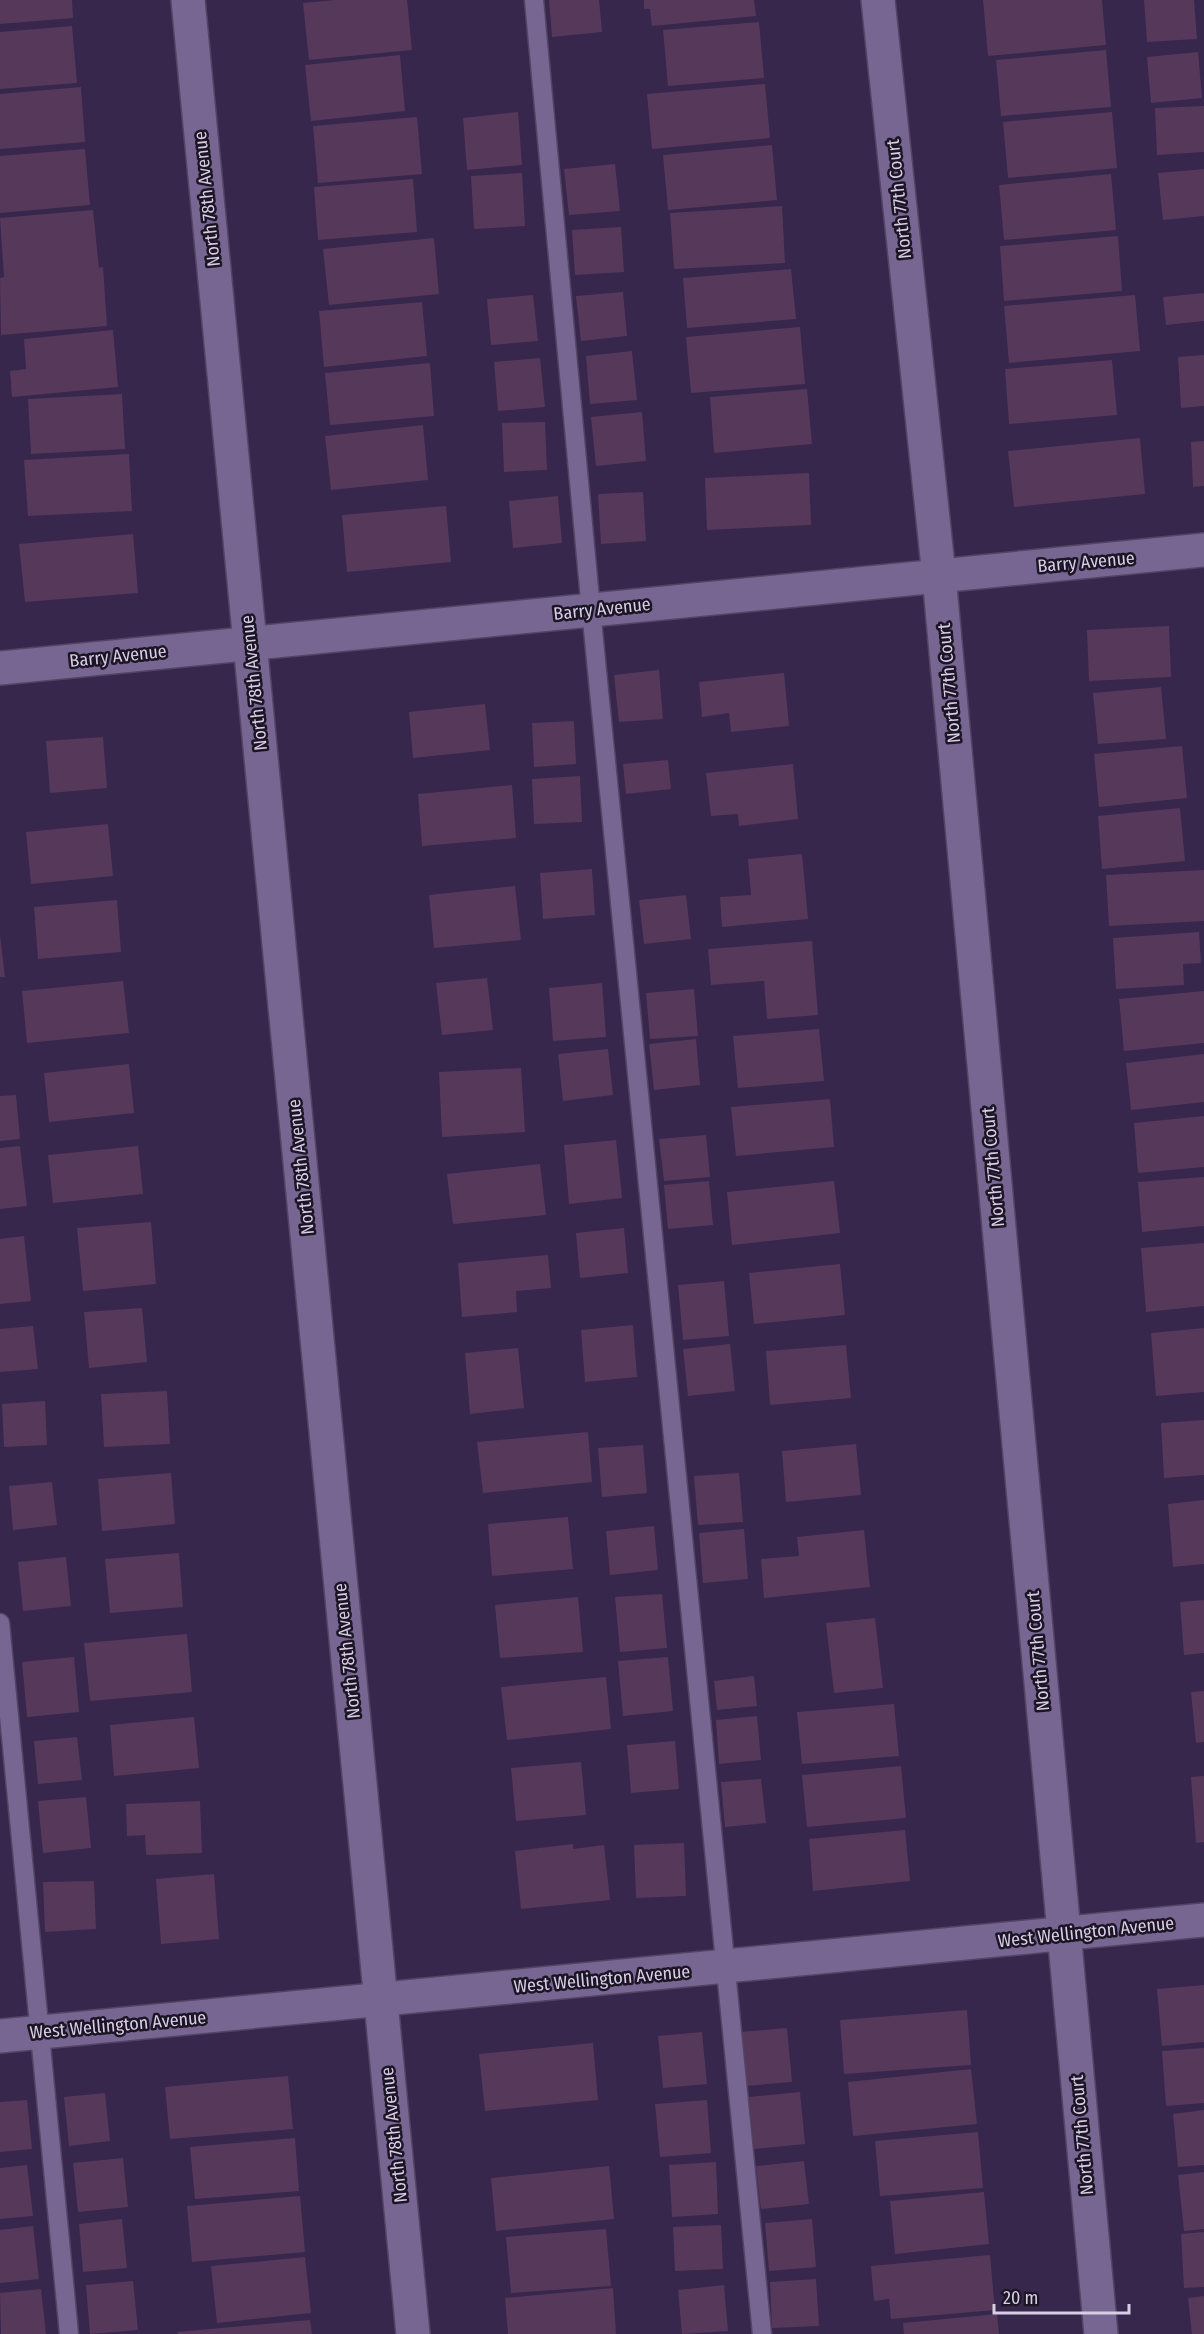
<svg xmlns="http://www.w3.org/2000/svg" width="1204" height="2334" font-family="'Fira Sans Condensed',sans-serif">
  <rect width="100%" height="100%" fill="#37274d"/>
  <g fill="#55385a">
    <polygon points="0,0 72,0 73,18 0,24"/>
    <polygon points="335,0 407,0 412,50 309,60 303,3"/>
    <polygon points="549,0 599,0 602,32 552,37"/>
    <polygon points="644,0 754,0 756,16 652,26 650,9 644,9"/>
    <polygon points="983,0 1102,0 1106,45 988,56"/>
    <polygon points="1144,0 1194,0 1197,39 1147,42"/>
    <polygon points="759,22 764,78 668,86 663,30"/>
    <polygon points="72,26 77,83 0,89 0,32"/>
    <polygon points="1106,50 1111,107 1001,116 996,60"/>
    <polygon points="1198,52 1202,98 1151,103 1147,57"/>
    <polygon points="400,55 405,111 311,121 305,65"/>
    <polygon points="765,84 770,138 652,149 647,94"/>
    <polygon points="81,87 85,142 0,149 0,94"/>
    <polygon points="1204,106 1204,152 1157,155 1155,108"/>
    <polygon points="518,112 522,165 467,170 463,118"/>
    <polygon points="1112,112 1117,168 1008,178 1003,122"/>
    <polygon points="417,117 422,174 318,183 313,126"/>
    <polygon points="772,145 777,200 668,210 663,155"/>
    <polygon points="85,149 90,205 0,213 0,156"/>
    <polygon points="615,164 620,211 569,215 564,169"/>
    <polygon points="1204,169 1204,216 1163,220 1158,173"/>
    <polygon points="522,173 525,226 474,229 471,176"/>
    <polygon points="1111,174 1116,230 1004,240 999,185"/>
    <polygon points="413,179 417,232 318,240 314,187"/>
    <polygon points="782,206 785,263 674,269 670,213"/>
    <polygon points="93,210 99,268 103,267 107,326 1,335 0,278 4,277 0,218"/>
    <polygon points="621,227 624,272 575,275 572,230"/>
    <polygon points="1118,236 1122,291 1004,301 1000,246"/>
    <polygon points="434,238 439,294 329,305 323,249"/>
    <polygon points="791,269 796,319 687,328 683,278"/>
    <polygon points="623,292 627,336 581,341 576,296"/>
    <polygon points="1204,293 1204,321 1166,325 1163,297"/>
    <polygon points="533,295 538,341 491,345 487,299"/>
    <polygon points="1135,295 1140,351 1009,363 1004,306"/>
    <polygon points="422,302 427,356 324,367 319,311"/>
    <polygon points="800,327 805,384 691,393 686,337"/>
    <polygon points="113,330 118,387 12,397 10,371 26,369 24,339"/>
    <polygon points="632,351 637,400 590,404 586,356"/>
    <polygon points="1204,355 1204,406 1181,408 1178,357"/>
    <polygon points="540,358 545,407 498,411 494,362"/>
    <polygon points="1112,360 1117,415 1009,424 1005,369"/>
    <polygon points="430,363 434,416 330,425 325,373"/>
    <polygon points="807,389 812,444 714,453 710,397"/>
    <polygon points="122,394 125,449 31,454 28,399"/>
    <polygon points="642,412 646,461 596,466 591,417"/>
    <polygon points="545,422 547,470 504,472 502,423"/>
    <polygon points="423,425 428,480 331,490 325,436"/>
    <polygon points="1140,438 1145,494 1014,507 1008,451"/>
    <polygon points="1204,441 1204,486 1193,487 1191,442"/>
    <polygon points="129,454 132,511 28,516 24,460"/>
    <polygon points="809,473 811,525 707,530 705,478"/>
    <polygon points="643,492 646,541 601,544 598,494"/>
    <polygon points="558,496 562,543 513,548 509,501"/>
    <polygon points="446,506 451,562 347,572 342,515"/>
    <polygon points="133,534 138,593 25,602 19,544"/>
    <polygon points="1169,626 1171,677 1089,681 1087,630"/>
    <polygon points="659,670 663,719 619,722 614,675"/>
    <polygon points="784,673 789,726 731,732 729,713 702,717 699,682"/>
    <polygon points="1161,687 1166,739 1098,744 1093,693"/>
    <polygon points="485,704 490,750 413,758 409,712"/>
    <polygon points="574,721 576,764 534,767 532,723"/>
    <polygon points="103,737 107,788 50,793 46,741"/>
    <polygon points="1182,746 1187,798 1099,807 1094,754"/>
    <polygon points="668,760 671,789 626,794 623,764"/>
    <polygon points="793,764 798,819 739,826 738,814 711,816 706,773"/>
    <polygon points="580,776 582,822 534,824 532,779"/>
    <polygon points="512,785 516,838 422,846 418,794"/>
    <polygon points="1180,808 1185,861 1102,869 1098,816"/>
    <polygon points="108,824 113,876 31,884 26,832"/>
    <polygon points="802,854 808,919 722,927 720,897 751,895 748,859"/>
    <polygon points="592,869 595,915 543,919 540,873"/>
    <polygon points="1204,870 1204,921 1109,926 1106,875"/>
    <polygon points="515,886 521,940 434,948 429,895"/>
    <polygon points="686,895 691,939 644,944 639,900"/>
    <polygon points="117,900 121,952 38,959 34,907"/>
    <polygon points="1199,932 1201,963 1183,964 1184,985 1116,989 1113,938"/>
    <polygon points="0,935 5,977 0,977"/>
    <polygon points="812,941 818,1015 767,1019 764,981 711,985 708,949"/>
    <polygon points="487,978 493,1030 442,1035 436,983"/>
    <polygon points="123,981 129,1033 27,1043 22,991"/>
    <polygon points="602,983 606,1037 553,1041 549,988"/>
    <polygon points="694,989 698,1036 650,1039 646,993"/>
    <polygon points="1204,991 1204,1043 1124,1051 1119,999"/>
    <polygon points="819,1029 824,1081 738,1088 733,1036"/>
    <polygon points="696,1039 700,1085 654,1090 649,1044"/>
    <polygon points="608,1049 613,1095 563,1101 558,1054"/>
    <polygon points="1204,1054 1204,1102 1131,1110 1126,1063"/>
    <polygon points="129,1064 134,1113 49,1122 44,1073"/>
    <polygon points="521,1068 525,1132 442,1137 439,1072"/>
    <polygon points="16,1095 20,1139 0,1141 0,1096"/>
    <polygon points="830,1099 834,1147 736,1156 731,1107"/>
    <polygon points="1204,1116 1204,1167 1138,1173 1134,1123"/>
    <polygon points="706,1135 710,1177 664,1181 659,1139"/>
    <polygon points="616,1140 622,1198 569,1204 564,1145"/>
    <polygon points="20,1146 27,1206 0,1209 0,1148"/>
    <polygon points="138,1146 143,1194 53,1203 48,1155"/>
    <polygon points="540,1164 546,1215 453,1224 447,1174"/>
    <polygon points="1204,1177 1204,1226 1142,1232 1138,1182"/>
    <polygon points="709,1181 713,1225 668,1229 664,1185"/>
    <polygon points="834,1181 840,1233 732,1245 727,1192"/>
    <polygon points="151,1222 156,1284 83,1291 77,1228"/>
    <polygon points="624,1228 628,1273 580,1278 576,1233"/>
    <polygon points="24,1236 31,1301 0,1304 0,1239"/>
    <polygon points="1204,1243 1204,1306 1146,1312 1141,1248"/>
    <polygon points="548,1255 551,1288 516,1291 517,1312 462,1317 458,1263"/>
    <polygon points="840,1264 845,1315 754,1324 749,1273"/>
    <polygon points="724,1281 729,1336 683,1340 678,1285"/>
    <polygon points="142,1308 147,1362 89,1368 84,1312"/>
    <polygon points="633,1325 637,1377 585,1382 581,1330"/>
    <polygon points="33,1326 38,1369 0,1372 0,1329"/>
    <polygon points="1204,1328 1204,1392 1156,1396 1151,1333"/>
    <polygon points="730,1344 735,1391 688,1396 683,1349"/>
    <polygon points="846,1345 851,1398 770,1405 766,1351"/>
    <polygon points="518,1348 524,1408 470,1414 465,1353"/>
    <polygon points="167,1391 170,1444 104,1447 101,1394"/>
    <polygon points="45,1401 47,1445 4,1447 2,1404"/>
    <polygon points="1204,1420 1204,1475 1164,1478 1161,1423"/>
    <polygon points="588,1432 592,1482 483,1493 477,1442"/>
    <polygon points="856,1444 861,1495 786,1502 782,1451"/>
    <polygon points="643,1445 647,1493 602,1497 598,1448"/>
    <polygon points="171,1473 175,1524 102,1531 98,1479"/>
    <polygon points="739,1473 743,1522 698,1525 694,1476"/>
    <polygon points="52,1482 57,1525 13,1530 9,1486"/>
    <polygon points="1204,1500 1204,1564 1173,1567 1168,1504"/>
    <polygon points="568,1517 573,1569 492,1576 488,1524"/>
    <polygon points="654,1526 658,1570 610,1575 606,1531"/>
    <polygon points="744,1529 748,1579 703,1583 699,1533"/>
    <polygon points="864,1530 870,1587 764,1598 761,1559 799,1556 797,1537"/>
    <polygon points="179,1553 183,1607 110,1613 105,1559"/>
    <polygon points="66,1557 71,1606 23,1611 18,1562"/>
    <polygon points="662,1594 667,1648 620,1652 615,1597"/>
    <polygon points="578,1597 583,1652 500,1658 495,1605"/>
    <polygon points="1204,1600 1204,1653 1184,1655 1180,1602"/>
    <polygon points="875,1618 883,1688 834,1693 826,1623"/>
    <polygon points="187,1634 192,1692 90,1701 84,1643"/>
    <polygon points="74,1657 79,1712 27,1717 22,1662"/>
    <polygon points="668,1657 673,1711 623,1716 618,1661"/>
    <polygon points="754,1676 757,1706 717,1710 714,1681"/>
    <polygon points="606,1677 611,1729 507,1740 501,1687"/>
    <polygon points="1204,1691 1204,1742 1196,1743 1191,1692"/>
    <polygon points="894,1704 899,1756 802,1764 797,1712"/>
    <polygon points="757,1716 761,1760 719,1764 716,1720"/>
    <polygon points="194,1717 199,1768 114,1776 110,1725"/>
    <polygon points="77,1737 82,1780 38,1784 34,1741"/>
    <polygon points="675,1741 679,1789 631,1793 627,1745"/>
    <polygon points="581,1762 586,1815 516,1821 511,1768"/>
    <polygon points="901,1766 906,1818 807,1827 802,1775"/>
    <polygon points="1204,1776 1204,1842 1196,1843 1191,1777"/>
    <polygon points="761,1779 766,1823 725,1827 721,1782"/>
    <polygon points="86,1797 91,1848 43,1853 38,1801"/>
    <polygon points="200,1801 202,1853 146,1855 145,1835 127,1836 126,1804"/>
    <polygon points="905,1830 910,1881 813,1891 809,1839"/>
    <polygon points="684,1843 686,1896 636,1898 634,1845"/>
    <polygon points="573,1844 573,1849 604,1845 610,1900 521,1909 515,1851"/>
    <polygon points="214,1874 219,1939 161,1944 156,1879"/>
    <polygon points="94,1881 96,1929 45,1932 43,1882"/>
    <polygon points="1204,1985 1204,2042 1162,2046 1157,1989"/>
    <polygon points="967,2010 971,2065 844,2074 840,2020"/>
    <polygon points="787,2028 792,2082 745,2086 740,2032"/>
    <polygon points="702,2032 707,2084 663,2088 658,2036"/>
    <polygon points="593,2043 598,2100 485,2111 479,2054"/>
    <polygon points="1204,2048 1204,2103 1166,2106 1162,2051"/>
    <polygon points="971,2069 977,2124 853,2136 848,2082"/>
    <polygon points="288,2076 293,2129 170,2139 165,2087"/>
    <polygon points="800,2092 805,2144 754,2149 749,2097"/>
    <polygon points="105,2093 110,2141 69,2146 64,2097"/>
    <polygon points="27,2100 32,2149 0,2152 0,2102"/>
    <polygon points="707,2100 711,2153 660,2157 655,2104"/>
    <polygon points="1204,2110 1204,2165 1178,2167 1173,2114"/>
    <polygon points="978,2132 983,2188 880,2196 875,2141"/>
    <polygon points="295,2138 299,2191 195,2199 190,2147"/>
    <polygon points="123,2158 128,2207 78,2212 73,2163"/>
    <polygon points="804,2161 809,2204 761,2209 756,2166"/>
    <polygon points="716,2162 718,2214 672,2217 669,2165"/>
    <polygon points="27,2165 33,2216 0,2219 0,2168"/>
    <polygon points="609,2166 614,2219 496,2231 491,2178"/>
    <polygon points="1204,2172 1204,2229 1184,2231 1178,2175"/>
    <polygon points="984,2192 989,2244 895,2254 890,2201"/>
    <polygon points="300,2196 305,2252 192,2262 187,2206"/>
    <polygon points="122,2219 127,2268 83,2272 79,2224"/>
    <polygon points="812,2219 816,2267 769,2271 765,2223"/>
    <polygon points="721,2225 723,2269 675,2271 673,2227"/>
    <polygon points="33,2226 39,2279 0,2283 0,2230"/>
    <polygon points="606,2229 611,2286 511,2293 506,2237"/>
    <polygon points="1204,2232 1204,2287 1184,2288 1181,2234"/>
    <polygon points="990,2255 995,2310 891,2319 889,2299 874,2301 871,2266"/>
    <polygon points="305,2257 311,2313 217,2323 211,2266"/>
    <polygon points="816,2279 819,2326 772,2328 770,2282"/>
    <polygon points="133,2281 138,2330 90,2334 86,2285"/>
    <polygon points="724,2285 728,2331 682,2334 678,2290"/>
    <polygon points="613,2288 616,2334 508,2334 505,2298"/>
    <polygon points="41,2289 46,2334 1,2334 0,2293"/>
    <polygon points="1204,2296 1204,2334 1192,2334 1188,2298"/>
    <polygon points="997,2314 999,2334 904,2334 903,2323"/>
    <polygon points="310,2320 312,2334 178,2334 177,2332"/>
  </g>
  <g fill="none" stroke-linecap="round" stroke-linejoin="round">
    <defs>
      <g id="service">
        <polyline points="534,0 591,610 762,2334"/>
        <polyline points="0,1623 69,2334"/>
      </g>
      <g id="minor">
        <polyline points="188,0 413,2334"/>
        <polyline points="878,0 939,576 1101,2334"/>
        <polyline points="0,668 1204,550"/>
        <polyline points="0,2036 1204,1920"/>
      </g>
    </defs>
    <use href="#service" stroke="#534464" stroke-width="21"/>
    <use href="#minor" stroke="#534464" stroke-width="36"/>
    <use href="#service" stroke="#776691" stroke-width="18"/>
    <use href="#minor" stroke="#776691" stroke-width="33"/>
  </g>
  <g text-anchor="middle" stroke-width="5" stroke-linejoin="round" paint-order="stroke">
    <g font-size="18" fill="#d7cee6" stroke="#1b1525">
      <text transform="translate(207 199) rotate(-96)" y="6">North 78th Avenue</text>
      <text transform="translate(899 199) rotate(-96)" y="6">North 77th Court</text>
      <text transform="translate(1086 562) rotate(-5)" y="6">Barry Avenue</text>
      <text transform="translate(602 609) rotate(-6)" y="6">Barry Avenue</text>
      <text transform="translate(118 656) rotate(-6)" y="6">Barry Avenue</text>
      <text transform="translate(254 683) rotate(-96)" y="6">North 78th Avenue</text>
      <text transform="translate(949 683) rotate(-95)" y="6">North 77th Court</text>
      <text transform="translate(301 1167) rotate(-96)" y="6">North 78th Avenue</text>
      <text transform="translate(993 1167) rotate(-95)" y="6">North 77th Court</text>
      <text transform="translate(347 1651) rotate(-96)" y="6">North 78th Avenue</text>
      <text transform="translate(1038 1651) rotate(-95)" y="6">North 77th Court</text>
      <text transform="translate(1086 1932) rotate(-6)" y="6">West Wellington Avenue</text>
      <text transform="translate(602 1979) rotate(-5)" y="6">West Wellington Avenue</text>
      <text transform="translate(118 2025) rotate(-5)" y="6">West Wellington Avenue</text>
      <text transform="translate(394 2135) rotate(-96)" y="6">North 78th Avenue</text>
      <text transform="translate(1082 2135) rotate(-95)" y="6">North 77th Court</text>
    </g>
  </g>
  <path d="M994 2304v9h135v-9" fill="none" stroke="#d7cee6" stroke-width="3"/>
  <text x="1003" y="2304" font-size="18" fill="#d7cee6" stroke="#1b1525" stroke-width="4.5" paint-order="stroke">20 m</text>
</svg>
